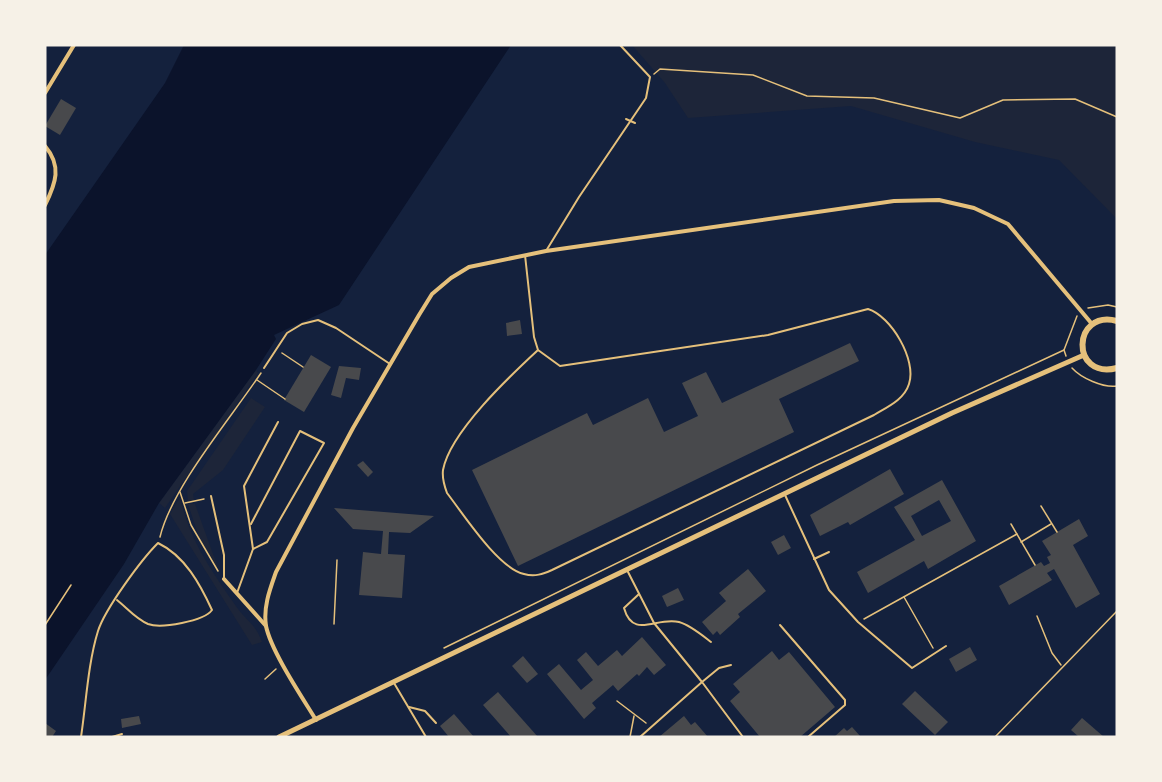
<svg xmlns="http://www.w3.org/2000/svg" width="1162" height="782" font-family="'Public Sans',sans-serif">
  <rect width="100%" height="100%" fill="#14213d"/>
  <g fill="#1d2539">
    <polygon points="632,45 1117,45 1117,219 1059,160 975,142 851,106 688,118 665,83"/>
    <polygon points="256,370 258,373 165,508 159,503"/>
    <polygon points="251,398 265,407 223,470 193,494 194,500 188,501 187,491"/>
    <path d="M180,497C189,540 213,573 238,609C248,622 256,625 262,642L252,645L170,514Z"/>
    <polygon points="188,504 195,504 218,568 200,540"/>
  </g>
  <polygon fill="#0b132b" points="184,45 511,45 339,305 274,335 276,339 256,370 159,503 124,564 45,680 45,255 165,83"/>
  <g fill="#48494c" fill-rule="evenodd">
    <polygon points="61,99 76,108 60,135 45,126"/>
    <polygon points="520,320 522,334 507,336 506,323"/>
    <polygon points="850,343 859,361 779,399 794,432 518,566 472,470 587,413 593,425 648,398 664,432 698,416 682,383 706,372 722,403"/>
    <polygon points="311,355 331,367 304,412 284,400"/>
    <polygon points="339,366 361,368 359,380 346,378 341,398 331,395"/>
    <polygon points="363,461 373,472 368,477 357,465"/>
    <polygon points="890,469 904,494 850,525 848,522 820,536 810,515"/>
    <path d="M942,480L976,541L928,569L924,561L868,593L857,572L915,540L894,507ZM939,500L951,521L922,536L911,516Z"/>
    <polygon points="334,508 434,516 410,533 389,532 388,554 405,555 402,598 359,595 363,552 381,554 383,531 353,529"/>
    <polygon points="1079,519 1088,536 1073,545 1100,594 1076,608 1054,569 1047,573 1052,580 1009,605 999,586 1041,562 1044,566 1050,563 1047,557 1051,555 1042,541"/>
    <polygon points="784,535 791,548 778,555 771,542"/>
    <polygon points="748,569 766,591 738,614 740,617 720,635 717,631 713,635 702,622 726,601 719,593"/>
    <polygon points="678,588 684,600 667,607 662,596"/>
    <polygon points="642,637 666,665 654,675 647,667 639,676 637,674 618,691 613,685 592,703 596,708 584,719 547,674 559,664 581,690 593,680 577,660 586,652 598,666 617,650 622,656"/>
    <polygon points="970,647 977,660 956,672 949,659"/>
    <polygon points="772,651 779,660 789,652 835,707 800,737 760,737 730,701 740,692 733,684"/>
    <polygon points="523,656 538,674 527,683 512,666"/>
    <polygon points="915,691 948,722 935,735 902,704"/>
    <polygon points="498,692 538,737 511,737 483,705"/>
    <polygon points="454,714 474,737 449,737 440,726"/>
    <polygon points="139,716 141,724 122,728 121,719"/>
    <polygon points="684,716 691,725 695,722 708,737 659,737"/>
    <polygon points="1082,718 1104,737 1079,737 1071,730"/>
    <polygon points="45,723 56,731 52,737 45,737"/>
    <polygon points="852,727 861,737 834,737 844,728 847,731"/>
  </g>
  <g fill="none" stroke-linecap="round" stroke-linejoin="round">
    <g stroke="#e5c07b" stroke-width="1.5">
      <polyline points="654,74 660,69 753,75 807,96 874,98 960,118 1003,100 1075,99 1117,117"/>
      <polyline points="1088,308 1108,305 1117,307"/>
      <polyline points="282,353 303,367"/>
      <polyline points="1066,356 1064,350 1077,316"/>
      <path d="M1072,368C1081,378 1103,388 1117,386"/>
      <polyline points="257,380 285,399"/>
      <polyline points="180,492 191,525 218,571"/>
      <polyline points="185,503 204,499"/>
      <polyline points="1041,506 1057,532"/>
      <polyline points="1011,524 1035,565"/>
      <path d="M160,537C172,487 231,418 261,373"/>
      <polyline points="1021,542 1051,524"/>
      <polyline points="904,597 933,648"/>
      <polyline points="1037,616 1052,653 1061,665"/>
      <polyline points="864,619 1017,534"/>
      <polyline points="334,624 337,560"/>
      <polyline points="45,625 71,585"/>
      <polyline points="444,648 817,465 1064,350"/>
      <polyline points="265,679 276,669"/>
      <polyline points="617,701 646,723"/>
      <polyline points="630,737 634,716"/>
      <polyline points="995,737 1117,611"/>
    </g>
    <g stroke="#e5c07b" stroke-width="2">
      <polyline points="626,119 635,123"/>
      <polyline points="546,251 579,197 646,98 650,77 620,45"/>
      <path d="M525,255L534,337L538,350L560,366L768,335L868,309C891,316 917,360 909,384C904,400 887,407 874,415L552,570C543,574 535,577 524,574C498,568 464,515 447,493C444,485 442,478 443,470C450,432 511,375 538,350"/>
      <polyline points="264,368 287,333 302,324 318,320 336,328 390,364"/>
      <polyline points="785,495 829,590 858,622 912,668 946,646"/>
      <polyline points="211,496 224,555 224,579"/>
      <polyline points="253,549 244,486 278,422"/>
      <polyline points="814,559 829,552"/>
      <polyline points="627,570 654,623 702,682 640,737"/>
      <polyline points="237,593 253,549 267,542 324,443 300,431 251,524"/>
      <path d="M639,594L624,608C633,640 657,616 679,622C690,625 702,635 711,642"/>
      <polyline points="780,625 845,700 845,705 808,737"/>
      <polyline points="731,665 719,668 702,682 743,737"/>
      <polyline points="394,683 426,737"/>
      <polyline points="409,707 425,711 436,723"/>
      <path d="M81,737C86,704 88,663 98,631C105,609 141,560 158,543C185,556 200,584 212,610C204,621 161,629 148,624C136,619 127,608 117,600"/>
      <polyline points="112,737 122,734"/>
    </g>
    <g stroke="#e5c07b" stroke-width="4">
      <polyline points="45,93 74,45"/>
      <path d="M45,146C62,166 56,183 45,205"/>
      <polyline points="224,579 266,626"/>
      <path d="M316,720C302,697 271,651 266,626C263,607 270,589 276,572L353,428L419,315L432,294L451,278L469,267L546,251L894,201L939,200L974,208L1008,224L1092,324"/>
    </g>
    <polyline stroke="#e5c07b" stroke-width="5" points="279,737 952,413 1084,355"/>
    <path stroke="#e5c07b" stroke-width="6" d="M1117,321C1072,309 1070,380 1117,368"/>
  </g>
  <rect width="1162" height="782" fill="none" stroke="#f6f1e7" stroke-width="93"/>
</svg>
